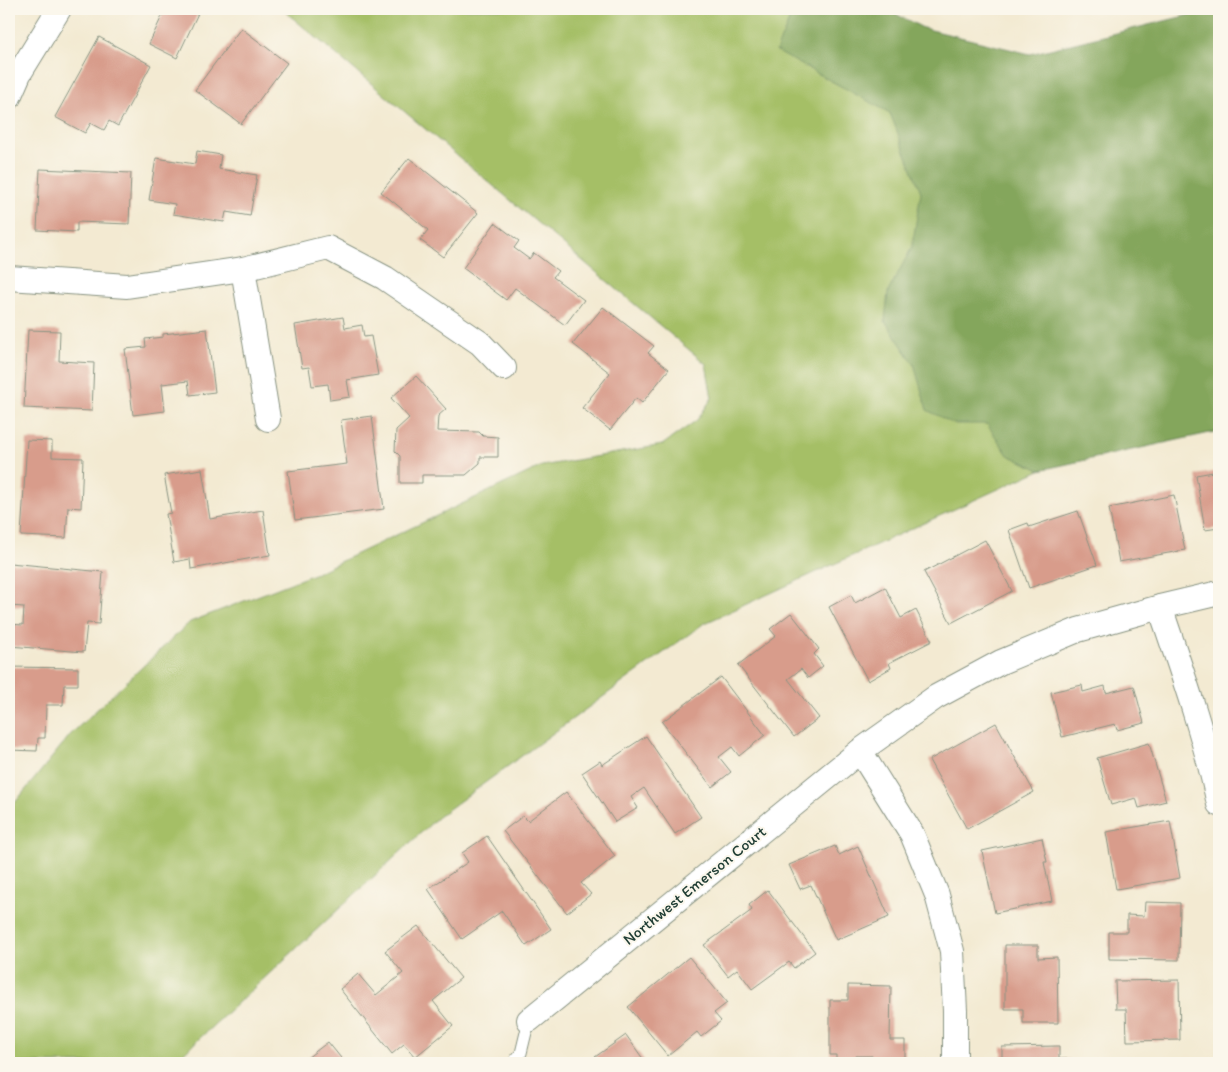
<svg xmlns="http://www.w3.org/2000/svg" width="1228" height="1072" font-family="Itim,sans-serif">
  <rect width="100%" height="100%" fill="#fbf7ec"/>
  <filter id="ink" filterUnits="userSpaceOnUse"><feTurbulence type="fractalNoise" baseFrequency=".02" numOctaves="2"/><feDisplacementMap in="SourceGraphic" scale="10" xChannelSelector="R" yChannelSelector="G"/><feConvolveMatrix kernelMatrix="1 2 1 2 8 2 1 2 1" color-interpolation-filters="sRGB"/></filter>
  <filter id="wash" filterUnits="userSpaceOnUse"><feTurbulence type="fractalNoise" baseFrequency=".0096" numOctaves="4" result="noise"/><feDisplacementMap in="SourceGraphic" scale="20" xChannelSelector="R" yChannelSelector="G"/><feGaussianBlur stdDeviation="1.12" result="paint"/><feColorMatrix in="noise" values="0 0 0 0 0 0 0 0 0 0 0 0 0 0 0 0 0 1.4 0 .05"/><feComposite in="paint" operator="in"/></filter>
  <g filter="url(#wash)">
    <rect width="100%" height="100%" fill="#f3ead2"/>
    <polygon fill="#a5bf66" stroke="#627e4d" points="282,9 794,9 908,67 1040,470 703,624 438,817 173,1063 9,1063 9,810 71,734 190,622 314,574 542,466 662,445 697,420 712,398 706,364"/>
    <polygon fill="#84a65b" stroke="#527248" points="794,9 886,9 923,28 1030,54 1197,13 1219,14 1219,431 1040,470 1008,455 987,424 954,424 927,410 914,364 885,321 888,292 912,247 921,192 890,113 776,51"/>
    <g id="blocks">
      <g fill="#d89c8b">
        <polygon points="152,9 200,9 177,58 149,44 163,14"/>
        <polygon points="241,28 287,63 241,124 195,90"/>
        <polygon points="99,37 151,65 118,126 109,121 104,130 91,123 85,133 55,117"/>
        <polygon points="197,151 221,155 219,169 257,175 250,216 226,212 224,222 173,214 175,204 149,200 156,158 195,164"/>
        <polygon points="409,158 478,213 443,257 420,240 428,230 381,192"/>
        <polygon points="40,169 131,173 129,224 77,222 77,232 37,230"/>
        <polygon points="495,223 519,241 514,248 529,259 534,253 558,271 553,277 584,300 565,325 515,288 506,300 463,268"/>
        <polygon points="603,307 654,346 648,353 669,369 642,403 636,398 610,430 582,408 610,373 573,344"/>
        <polygon points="343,317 345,328 362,325 364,337 371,336 378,375 347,380 350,397 330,400 328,384 312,386 309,367 302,368 295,325"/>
        <polygon points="207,329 215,392 190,395 188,381 162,384 165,411 133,415 125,349 146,347 145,339 163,337 163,334"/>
        <polygon points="28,330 60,331 59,361 94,363 92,411 24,408"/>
        <polygon points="416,376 446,409 438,416 437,431 479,432 483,436 498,437 498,457 480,457 480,463 466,475 422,475 422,483 400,483 400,456 395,451 396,430 409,418 391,398"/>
        <polygon points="372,416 384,509 295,520 288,471 347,464 341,420"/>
        <polygon points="27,440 52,441 52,457 83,458 81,508 68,507 66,538 21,536"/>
        <polygon points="202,469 210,519 263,510 270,555 191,569 190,559 174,562 166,514 171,513 164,475"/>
        <polygon points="1219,471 1219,528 1205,530 1196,475"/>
        <polygon points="1174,495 1185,550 1119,562 1109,508"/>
        <polygon points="1078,511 1097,565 1029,588 1009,530 1028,523 1029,527"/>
        <polygon points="985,540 1012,591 951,623 924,572"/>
        <polygon points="10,563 103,572 99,624 87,623 84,652 9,646 9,624 23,625 24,607 9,606"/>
        <polygon points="885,587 901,618 916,610 932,641 889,663 891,668 868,681 829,607 851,595 855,603"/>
        <polygon points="791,613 819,649 814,654 823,666 808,678 801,669 788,679 819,718 794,737 738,665 776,636 770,629"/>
        <polygon points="9,667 78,668 78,685 64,685 63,705 46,705 45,738 38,738 37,751 9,750"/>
        <polygon points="721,677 765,735 739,756 732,747 719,757 731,772 712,787 662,722"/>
        <polygon points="1082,685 1083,692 1105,686 1106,693 1134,686 1144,723 1117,730 1115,724 1062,737 1051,692"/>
        <polygon points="996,723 1034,792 967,829 929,760"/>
        <polygon points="646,736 701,817 675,834 644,788 631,797 638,808 615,822 582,773 600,761 602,765"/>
        <polygon points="1149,743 1166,801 1139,808 1136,798 1111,805 1097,758"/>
        <polygon points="566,792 615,856 581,883 591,894 567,913 503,831 523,816 528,821"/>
        <polygon points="1170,821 1180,878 1116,889 1106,832"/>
        <polygon points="487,836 551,929 526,946 502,911 462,939 428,889 468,862 462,853"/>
        <polygon points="1042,838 1047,862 1044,862 1052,901 995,913 982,851"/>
        <polygon points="835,846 839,855 858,846 889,917 836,940 811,885 800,889 789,865"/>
        <polygon points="768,890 815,952 794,968 789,962 752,989 737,969 728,976 704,945 752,910 749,905"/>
        <polygon points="1145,902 1180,903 1179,960 1109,959 1109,932 1127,932 1127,915 1144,916"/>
        <polygon points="418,926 461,978 433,1001 453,1026 415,1057 404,1044 392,1054 340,989 358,974 376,995 403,973 385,951"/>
        <polygon points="1005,945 1038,945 1038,958 1057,957 1058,1023 1023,1023 1023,1009 1005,1009"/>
        <polygon points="689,957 727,1003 714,1013 721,1021 701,1037 697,1032 668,1056 628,1007"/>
        <polygon points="1179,980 1180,1040 1127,1041 1126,1009 1116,1009 1115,981"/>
        <polygon points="848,985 891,986 890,1040 905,1040 905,1063 872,1063 872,1056 856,1056 856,1063 836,1063 836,1055 830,1055 830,1000 848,1000"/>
        <polygon points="626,1035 646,1063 595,1063 598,1062 595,1057"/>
        <polygon points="328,1042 345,1063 312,1063 307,1058"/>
        <polygon points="1059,1046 1059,1059 1070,1059 1070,1063 1002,1063 1002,1047"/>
      </g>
    </g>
  </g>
  <g filter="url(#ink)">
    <use href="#blocks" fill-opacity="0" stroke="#899483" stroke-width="1"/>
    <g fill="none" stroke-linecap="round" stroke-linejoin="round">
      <defs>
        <polyline id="lane" points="513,1063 521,1053 529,1020"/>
        <g id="street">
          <polyline points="9,97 19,74 59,9"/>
          <polyline points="243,269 268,419"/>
          <polyline points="9,278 127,286 243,269 328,248 385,278 480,343 504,368"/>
          <path d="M1160,607C1182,672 1205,737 1219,804"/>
          <polyline points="860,751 912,834 937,895 952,951 955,1011 955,1063"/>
          <polyline points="529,1020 860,751 936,697 1001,662 1078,630 1160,607 1219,593"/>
        </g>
      </defs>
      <use href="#lane" stroke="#899483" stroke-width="13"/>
      <use href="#street" stroke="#899483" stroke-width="26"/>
      <use href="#lane" stroke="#fff" stroke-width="11"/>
      <use href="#street" stroke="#fff" stroke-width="24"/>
    </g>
  </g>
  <g text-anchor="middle" stroke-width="4" stroke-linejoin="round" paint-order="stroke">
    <g font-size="16" fill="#1f3d34" stroke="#fbf7ec">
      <text transform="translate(694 885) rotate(-39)" y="6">Northwest Emerson Court</text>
    </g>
  </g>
  <rect width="1228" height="1072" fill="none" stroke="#fbf7ec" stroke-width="30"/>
</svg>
